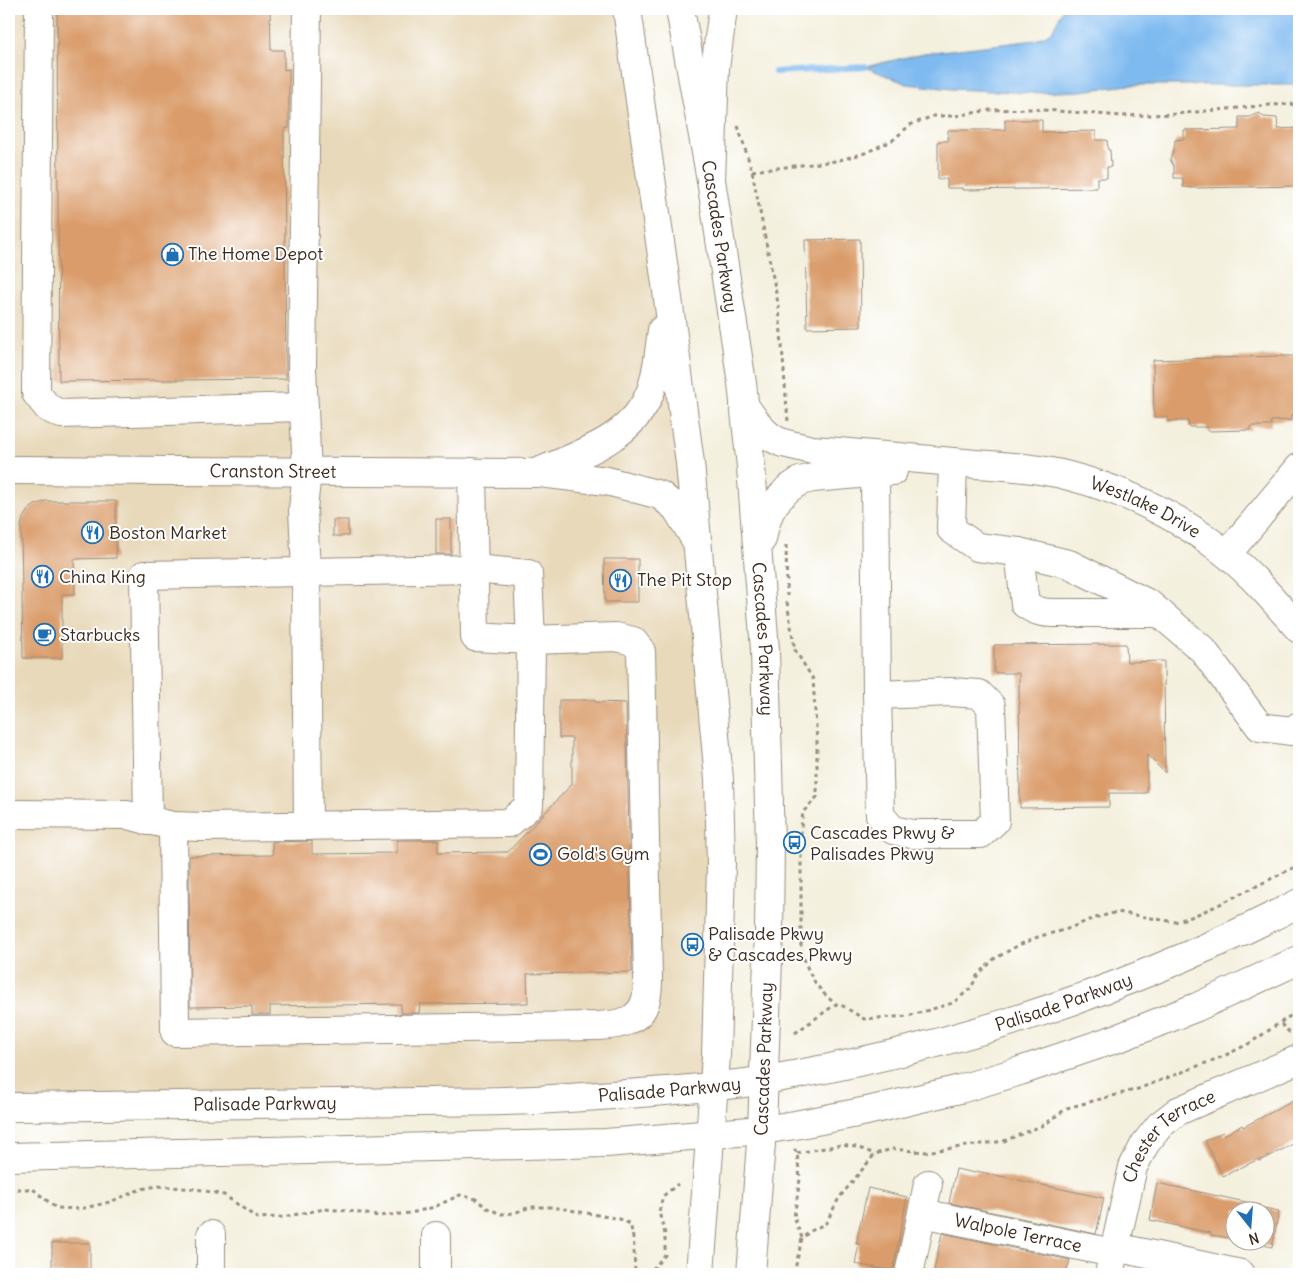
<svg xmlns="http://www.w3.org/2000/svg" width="1308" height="1283" font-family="Delius,sans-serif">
  <rect width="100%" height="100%" fill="#fff"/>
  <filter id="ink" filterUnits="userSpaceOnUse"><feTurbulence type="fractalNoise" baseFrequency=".02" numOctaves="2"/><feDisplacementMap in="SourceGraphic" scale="10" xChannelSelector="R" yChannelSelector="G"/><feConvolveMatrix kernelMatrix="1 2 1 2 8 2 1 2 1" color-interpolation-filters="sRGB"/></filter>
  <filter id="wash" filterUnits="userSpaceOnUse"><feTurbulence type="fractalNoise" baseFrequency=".0096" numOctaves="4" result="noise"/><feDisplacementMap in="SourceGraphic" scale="20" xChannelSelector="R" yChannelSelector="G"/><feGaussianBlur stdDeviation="1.12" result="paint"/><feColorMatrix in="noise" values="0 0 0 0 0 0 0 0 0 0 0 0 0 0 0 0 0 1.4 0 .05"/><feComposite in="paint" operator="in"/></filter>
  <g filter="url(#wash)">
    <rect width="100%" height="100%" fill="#f4f0de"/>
    <polygon fill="#e8d9ba" points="9,9 627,9 719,779 714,1086 9,1107"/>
    <polygon fill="#7ebaf0" stroke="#5c7287" points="1063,9 1299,9 1299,85 1129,85 1081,91 1032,93 952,89 907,84 865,67 924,53 1036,40 1052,32"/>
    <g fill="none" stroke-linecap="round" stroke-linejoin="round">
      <polyline stroke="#7ebaf0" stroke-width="6" points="775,72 865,67"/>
    </g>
    <g id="blocks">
      <g fill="#da9c6b">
        <polygon points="57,9 270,9 271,50 284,50 284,70 289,69 289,128 284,129 286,379 59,381"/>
        <polygon points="1259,113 1264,117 1277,118 1278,129 1299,128 1299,186 1196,188 1183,187 1183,178 1174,178 1174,167 1170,159 1174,149 1175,140 1184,139 1184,130 1239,129 1239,117 1249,117"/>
        <polygon points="1005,120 1042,120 1042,132 1096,131 1096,140 1107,140 1108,150 1110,150 1111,167 1107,167 1107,178 1097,178 1097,188 962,190 962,188 947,188 947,179 938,179 938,141 948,141 948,130 1005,130"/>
        <polygon points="860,239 861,327 807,328 805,240"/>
        <polygon points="1277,356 1299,356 1299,415 1291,415 1291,420 1271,421 1271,426 1251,426 1251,430 1207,431 1207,427 1189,427 1188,421 1168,421 1168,417 1154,417 1153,360"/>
        <polygon points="46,501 116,501 116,558 74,559 75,594 62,594 62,658 23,658 21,527 23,518 28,510 35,505"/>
        <rect x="436" y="519" width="15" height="35"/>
        <rect x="333" y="520" width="15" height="16"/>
        <polygon points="604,559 638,559 638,602 605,602"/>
        <polygon points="1126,644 1127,662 1164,661 1165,773 1147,755 1147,793 1109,793 1109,807 1020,808 1019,673 994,673 994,645"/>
        <polygon points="559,700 595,700 595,702 626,703 632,972 527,974 528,1003 420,1004 419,1013 401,1013 401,1004 270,1006 270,1015 252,1015 252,1006 190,1007 189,856 273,855 272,842 312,841 312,854 397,853 397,840 438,840 438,853 508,852 572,784 572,738 559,738"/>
        <polygon points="1299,1098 1299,1141 1268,1157 1259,1161 1259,1159 1223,1176 1205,1141 1223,1132 1224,1135 1242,1125 1243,1127"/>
        <polygon points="956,1169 975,1173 976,1171 1104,1198 1096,1234 949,1203"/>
        <polygon points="1157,1183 1260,1205 1259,1207 1279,1211 1272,1247 1241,1240 1266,1240 1266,1210 1236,1210 1236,1239 1211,1235 1211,1233 1150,1220"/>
        <polygon points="868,1188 907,1197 893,1271 855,1264 859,1244 856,1244"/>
        <polygon points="942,1233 1070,1260 1066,1274 954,1274 934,1270"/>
        <rect x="52" y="1243" width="38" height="31"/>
      </g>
    </g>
  </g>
  <g filter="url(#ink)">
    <use href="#blocks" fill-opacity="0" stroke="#988d7e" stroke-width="1"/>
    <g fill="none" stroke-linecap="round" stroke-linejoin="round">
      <defs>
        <g id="minor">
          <polyline points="39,9 36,393 48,408 61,414 304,407"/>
          <polyline points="307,9 302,369 307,472 303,509 306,572 308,826"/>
          <path id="s1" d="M783,443L812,450C863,454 913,458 964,463C999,466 1035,467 1069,476C1123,490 1172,513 1216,546C1248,569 1273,600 1299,629"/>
          <polyline points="953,462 951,529 977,547 1019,552 1069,564 1149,604 1203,650 1260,727 1292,731 1299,726"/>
          <path id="s2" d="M9,470L536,473"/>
          <polyline points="875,474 877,695 880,815 893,830 912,834 981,834 995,821 991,706 979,694 951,692 877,695"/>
          <polyline points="788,489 800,481 813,478 893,471"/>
          <path d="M1019,552L1025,604C1035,611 1042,613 1054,613H1160"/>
          <polyline points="1227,554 1299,468"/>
          <polyline points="9,814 127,815 173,826 202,827 509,823 529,806 531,640 528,574 474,569 144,575 148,821"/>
          <path d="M173,826L175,1032L598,1026C618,1025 641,1022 646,999C648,992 648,985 648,978L641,651L633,641L616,637L531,640L475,637L472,472"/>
          <path id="s3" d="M922,1213L1113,1253"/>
          <polyline points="211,1235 211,1274"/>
          <polyline points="1115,1247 1241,1274"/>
          <polyline points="436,1274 436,1236"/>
          <polyline points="909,1274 928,1184"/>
          <path id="s4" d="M1109,1274L1133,1167L1145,1144L1160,1125L1178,1111L1299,1059"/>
        </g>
        <g id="major">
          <polyline points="627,9 667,291 690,463 719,779 721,865 716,1056 700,1274"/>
          <path id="s5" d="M680,9L711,180L742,383L751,467L765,650L770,844L769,931L762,1130L751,1274"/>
          <path d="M744,405C755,420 764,437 783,443"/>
          <path d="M536,473C578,455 634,439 651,390C658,371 659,350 662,330"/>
          <polyline points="540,473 607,481 660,495 676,508 695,539"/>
          <path d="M762,539C767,514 770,507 788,489"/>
          <path id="s6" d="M9,1107C146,1105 283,1104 421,1102C458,1101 496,1102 534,1100C573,1098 613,1095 653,1092C690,1089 728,1086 765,1080C950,1049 1132,989 1299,903"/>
          <polyline points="9,1157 606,1143 762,1130 795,1125 867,1111 960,1089 1020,1071 1121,1037 1197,1007 1299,960"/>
        </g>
        <polyline id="highway" points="711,180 715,68 723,9"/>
      </defs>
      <use href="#minor" stroke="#988d7e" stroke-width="30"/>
      <use href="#major" stroke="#988d7e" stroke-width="30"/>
      <use href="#highway" stroke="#988d7e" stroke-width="30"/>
      <g stroke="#988d7e" stroke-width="3" stroke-dasharray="4 4" stroke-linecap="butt">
        <polyline points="738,126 752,171 779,308 788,422"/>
        <polyline points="752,171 836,161 865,153 893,140 910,125 933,116 955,116 990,110 1032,109 1122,116 1175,114 1270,105 1299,104"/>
        <polyline points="786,545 787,596"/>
        <path d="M787,602L795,650L813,679L817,742V797L803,812L801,827V946C805,969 817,991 836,1004"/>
        <polyline points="1281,1024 1289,1032 1299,1031"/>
        <polyline points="795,1033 836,1004 843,1006 864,1019 908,1016 953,1003 971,988 977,976 994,959 1019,945 1040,936 1065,930 1092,919 1117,912 1174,922 1191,917 1216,906 1299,865"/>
        <polyline points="794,1149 797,1153 800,1179 794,1217 802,1238"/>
        <polyline points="797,1153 841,1145 857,1147 875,1154"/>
        <path d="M9,1189H33L56,1208L80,1209L110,1202L141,1189L157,1186L197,1189L224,1195L257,1218L282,1217L325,1209L349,1211L378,1216L411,1213L434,1207L460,1195L476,1199L487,1208L501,1214L514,1213L530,1207H553L620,1219L630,1224C635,1241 634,1257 635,1274"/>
        <polyline points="646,1274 651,1271 665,1255 665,1234 659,1212 663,1196 678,1184"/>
        <polyline points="794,1274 802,1238 811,1231 826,1223 839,1198 875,1154 892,1149 924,1152 1004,1141 1044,1125 1067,1108 1138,1089 1224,1056 1250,1043 1299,1010"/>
      </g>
      <use href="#minor" stroke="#fff" stroke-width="28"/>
      <use href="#major" stroke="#fff" stroke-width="28"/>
      <use href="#highway" stroke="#fff" stroke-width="28"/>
    </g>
  </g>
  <defs>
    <symbol id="shop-ring" viewBox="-11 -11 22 22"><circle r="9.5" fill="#fff" stroke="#1f6fb2" stroke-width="1.5"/><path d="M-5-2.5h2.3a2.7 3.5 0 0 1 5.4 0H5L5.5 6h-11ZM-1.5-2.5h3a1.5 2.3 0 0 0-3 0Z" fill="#1f6fb2"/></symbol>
    <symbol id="restaurant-ring" viewBox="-11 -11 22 22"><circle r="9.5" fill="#fff" stroke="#1f6fb2" stroke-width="1.5"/><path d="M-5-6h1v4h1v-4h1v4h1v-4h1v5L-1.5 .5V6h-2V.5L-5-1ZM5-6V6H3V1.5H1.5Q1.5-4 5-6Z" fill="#1f6fb2"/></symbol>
    <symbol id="cafe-ring" viewBox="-11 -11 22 22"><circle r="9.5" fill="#fff" stroke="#1f6fb2" stroke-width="1.5"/><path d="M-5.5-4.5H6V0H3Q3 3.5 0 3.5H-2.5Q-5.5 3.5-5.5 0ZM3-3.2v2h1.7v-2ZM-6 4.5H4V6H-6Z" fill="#1f6fb2"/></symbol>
    <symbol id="bus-ring" viewBox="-11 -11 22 22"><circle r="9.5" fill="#fff" stroke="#1f6fb2" stroke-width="1.5"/><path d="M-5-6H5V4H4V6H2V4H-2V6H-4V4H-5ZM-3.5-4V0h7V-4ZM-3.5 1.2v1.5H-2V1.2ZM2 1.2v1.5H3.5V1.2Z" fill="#1f6fb2"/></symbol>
    <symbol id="stadium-ring" viewBox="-11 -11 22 22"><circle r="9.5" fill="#fff" stroke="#1f6fb2" stroke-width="1.5"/><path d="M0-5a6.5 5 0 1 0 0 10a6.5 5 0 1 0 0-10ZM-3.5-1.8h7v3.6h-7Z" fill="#1f6fb2"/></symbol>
  </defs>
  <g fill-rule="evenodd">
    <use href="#shop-ring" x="160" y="242" width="25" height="25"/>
    <use href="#restaurant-ring" x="80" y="520" width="25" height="25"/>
    <use href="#restaurant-ring" x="30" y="564" width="25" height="25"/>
    <use href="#restaurant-ring" x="608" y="568" width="25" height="25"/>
    <use href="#cafe-ring" x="32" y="622" width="25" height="25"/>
    <use href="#bus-ring" x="782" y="830" width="25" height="25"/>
    <use href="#stadium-ring" x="528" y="842" width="25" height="25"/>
    <use href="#bus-ring" x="680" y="932" width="25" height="25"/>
  </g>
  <g text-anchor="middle" stroke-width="4" stroke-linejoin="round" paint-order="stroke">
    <g font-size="18" fill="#3b2a1e" stroke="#fff">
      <text dy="6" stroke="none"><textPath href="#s5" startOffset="231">Cascades Parkway</textPath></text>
      <text dy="6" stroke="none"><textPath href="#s2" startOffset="264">Cranston Street</textPath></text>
      <text dy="6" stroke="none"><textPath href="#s1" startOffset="371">Westlake Drive</textPath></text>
      <text dy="6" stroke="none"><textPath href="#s5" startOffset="636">Cascades Parkway</textPath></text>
      <text dy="6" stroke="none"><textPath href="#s6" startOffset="1066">Palisade Parkway</textPath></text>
      <text transform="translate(764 1059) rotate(-88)" y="6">Cascades Parkway</text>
      <text dy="6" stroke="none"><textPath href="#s6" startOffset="661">Palisade Parkway</textPath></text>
      <text dy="6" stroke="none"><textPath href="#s6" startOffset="256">Palisade Parkway</textPath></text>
      <text dy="6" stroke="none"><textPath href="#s4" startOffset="158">Chester Terrace</textPath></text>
      <text dy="6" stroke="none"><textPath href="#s3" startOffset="98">Walpole Terrace</textPath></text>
    </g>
    <g font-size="18" fill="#3b2a1e" stroke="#fff" text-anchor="start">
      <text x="188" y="260">The Home Depot</text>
      <text x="109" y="539">Boston Market</text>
      <text x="59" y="583">China King</text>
      <text x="637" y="586">The Pit Stop</text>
      <text x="60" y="641">Starbucks</text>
      <text x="810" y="839">Cascades Pkwy &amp;<tspan x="810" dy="21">Palisades Pkwy</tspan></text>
      <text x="557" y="860">Gold's Gym</text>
      <text x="708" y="940">Palisade Pkwy<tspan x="708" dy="21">&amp; Cascades Pkwy</tspan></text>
    </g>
  </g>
  <rect width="1308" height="1283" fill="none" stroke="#fff" stroke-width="30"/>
  <g transform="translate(1250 1226) rotate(163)"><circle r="24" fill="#ffffff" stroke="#b1aaa5"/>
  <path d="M0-4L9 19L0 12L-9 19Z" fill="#1f6fb2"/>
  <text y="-8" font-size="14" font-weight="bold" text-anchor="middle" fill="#3b2a1e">N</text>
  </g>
</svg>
